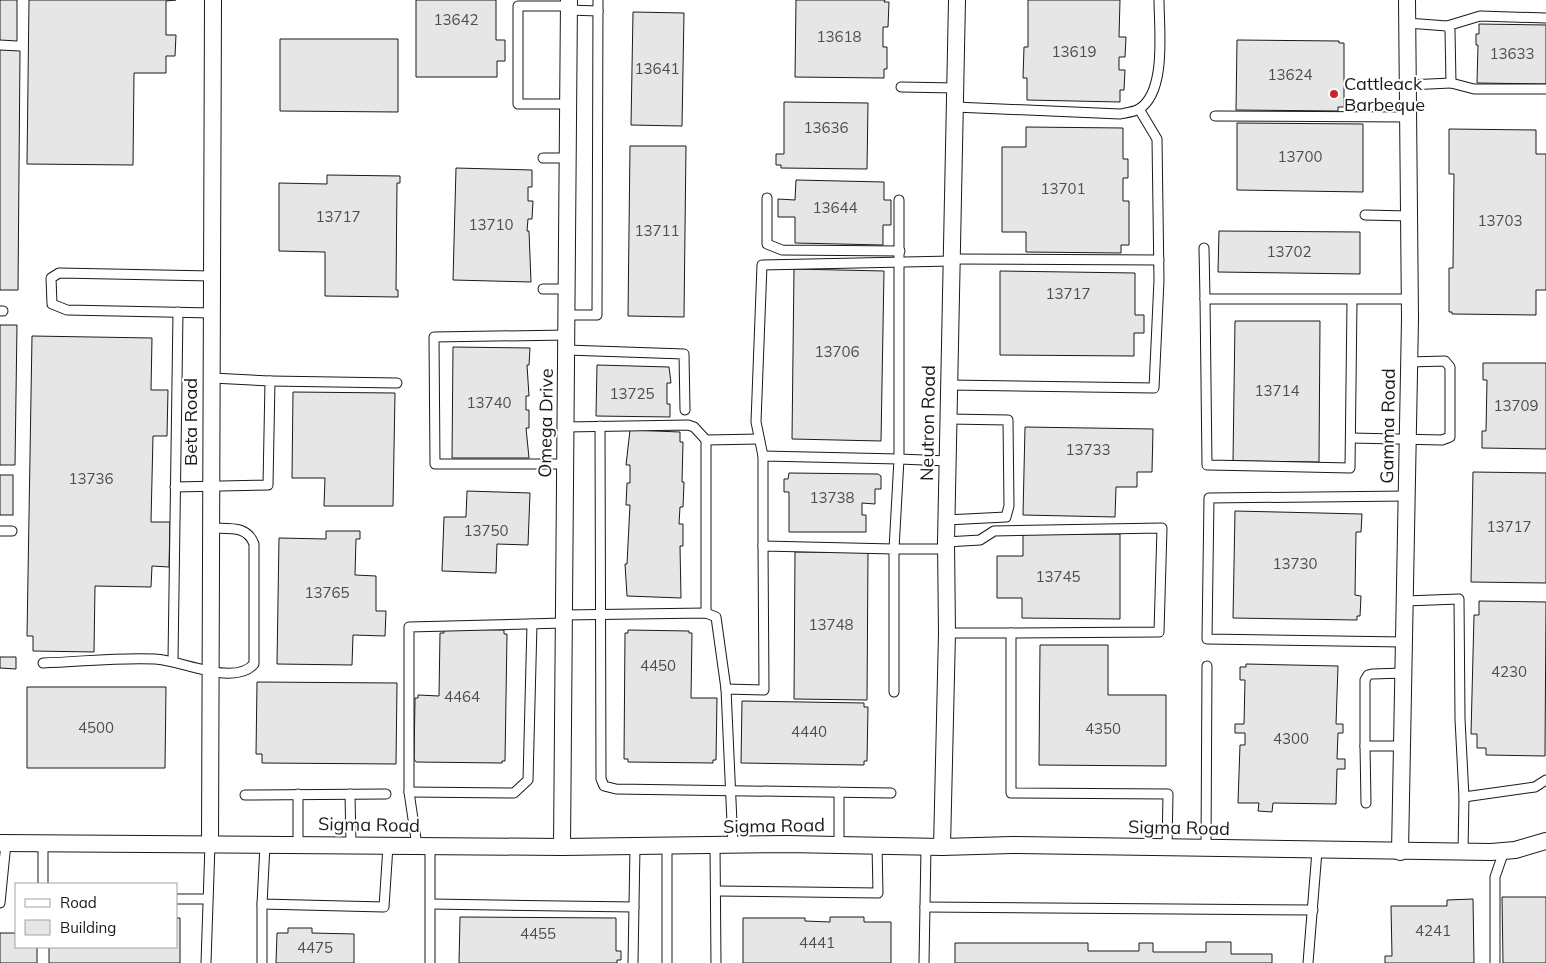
<svg xmlns="http://www.w3.org/2000/svg" width="1546" height="963" font-family="Mulish,sans-serif">
  <rect width="100%" height="100%" fill="#fff"/>
  <g fill="#e6e6e6" stroke="#1a1a1a">
    <polygon points="0,0 17,0 17,41 0,40"/>
    <polygon points="29,0 176,0 166,1 166,35 176,35 175,56 166,56 166,73 134,73 133,165 27,164"/>
    <polygon points="416,0 496,0 496,40 505,40 505,61 497,61 497,77 416,77"/>
    <polygon points="796,0 885,0 884,2 889,2 888,27 883,27 883,47 887,47 887,69 884,69 884,78 795,77"/>
    <polygon points="1028,0 1120,0 1119,37 1126,37 1125,57 1119,57 1119,70 1125,70 1124,90 1120,90 1120,102 1027,100 1027,78 1023,78 1024,47 1028,47"/>
    <polygon points="633,12 684,13 682,126 631,125"/>
    <polygon points="1479,24 1546,25 1546,84 1477,83 1478,45 1476,45 1476,34 1479,34"/>
    <polygon points="280,39 398,39 398,112 280,111"/>
    <polygon points="1237,40 1339,41 1339,43 1344,43 1344,107 1338,107 1338,111 1236,110"/>
    <polygon points="0,50 20,51 18,290 0,290"/>
    <polygon points="784,102 868,103 867,169 781,168 781,165 776,165 776,154 784,154"/>
    <polygon points="1237,123 1363,124 1363,192 1237,190"/>
    <polygon points="1026,127 1123,128 1123,159 1128,159 1128,178 1123,178 1123,201 1129,201 1129,245 1121,245 1121,253 1026,252 1026,232 1002,232 1002,147 1026,147"/>
    <polygon points="1449,129 1536,130 1536,154 1546,154 1546,290 1536,290 1536,315 1452,314 1452,312 1449,312 1449,268 1453,268 1454,174 1449,174"/>
    <polygon points="630,146 686,146 684,317 628,316"/>
    <polygon points="456,168 532,170 532,187 528,187 528,201 533,201 532,219 528,219 527,231 529,231 531,282 453,280"/>
    <polygon points="327,175 400,176 400,183 397,183 396,290 398,290 398,297 325,296 325,252 279,251 279,183 327,184"/>
    <polygon points="796,180 884,182 884,200 891,200 891,225 883,225 883,245 795,243 795,217 778,217 778,199 795,200"/>
    <polygon points="1219,231 1360,232 1360,274 1218,272"/>
    <polygon points="794,269 884,271 881,441 792,439"/>
    <polygon points="1000,271 1135,273 1135,315 1144,315 1144,333 1134,333 1134,356 1000,355"/>
    <polygon points="1235,321 1320,321 1319,462 1233,461"/>
    <polygon points="0,325 17,325 15,465 0,465"/>
    <polygon points="32,336 152,338 151,390 168,390 167,436 153,436 151,522 170,522 169,567 152,566 151,587 95,586 94,652 33,651 33,636 27,636"/>
    <polygon points="453,347 530,348 529,365 527,365 529,396 526,396 526,410 529,410 529,428 526,428 529,458 452,458"/>
    <polygon points="1483,363 1546,363 1546,449 1482,448 1482,431 1486,431 1487,380 1483,380"/>
    <polygon points="597,365 669,367 671,383 667,383 667,404 670,404 670,417 596,416"/>
    <polygon points="293,392 395,393 393,506 324,506 325,478 292,478"/>
    <polygon points="1025,427 1153,429 1152,472 1137,472 1137,487 1116,487 1115,517 1023,515"/>
    <polygon points="630,430 680,432 680,442 683,442 682,482 684,482 683,507 680,507 679,524 683,524 683,546 680,546 681,598 627,596 625,564 627,564 630,505 626,505 627,483 630,483 630,465 626,465"/>
    <polygon points="1473,472 1546,473 1546,583 1471,582"/>
    <polygon points="789,473 878,474 881,476 881,489 875,489 875,504 862,503 862,515 866,515 866,532 789,532 789,492 784,492 784,479 788,479"/>
    <rect x="0" y="475" width="13" height="40"/>
    <polygon points="467,491 530,493 528,545 497,544 496,573 442,571 444,517 466,517"/>
    <polygon points="1235,511 1362,514 1361,532 1356,532 1355,595 1361,596 1360,616 1357,616 1357,620 1233,618"/>
    <polygon points="326,531 360,531 360,539 356,539 355,575 376,576 376,611 386,611 385,636 353,635 352,665 277,664 279,538 326,539"/>
    <polygon points="1023,534 1120,534 1120,619 1022,618 1022,598 997,598 997,556 1023,556"/>
    <polygon points="795,552 868,552 867,700 794,699"/>
    <polygon points="1479,601 1546,602 1545,756 1486,755 1486,748 1477,748 1477,734 1471,734 1474,615 1479,615"/>
    <polygon points="444,629 504,630 504,634 507,634 505,761 502,761 502,763 416,762 414,759 415,698 418,698 418,695 439,696 440,633 444,633"/>
    <polygon points="628,630 689,631 689,633 692,633 691,698 717,698 716,760 713,760 713,763 628,762 628,759 624,759 625,633 628,633"/>
    <polygon points="1040,645 1108,645 1108,695 1166,695 1166,766 1039,765"/>
    <polygon points="0,657 16,657 16,669 0,668"/>
    <polygon points="1246,664 1338,666 1336,724 1343,724 1343,733 1338,733 1337,759 1345,759 1345,769 1337,769 1336,804 1273,803 1272,812 1258,811 1259,803 1238,803 1240,745 1245,745 1245,733 1235,733 1235,724 1244,724 1245,680 1240,680 1240,667 1246,667"/>
    <polygon points="257,682 397,683 396,764 262,763 262,754 256,754"/>
    <polygon points="27,687 166,687 165,768 27,768"/>
    <polygon points="742,701 864,703 864,707 868,707 867,761 864,761 864,765 741,763"/>
    <polygon points="1502,897 1546,897 1546,963 1503,963"/>
    <polygon points="1473,899 1474,963 1385,963 1385,956 1392,956 1391,906 1447,906 1447,900"/>
    <polygon points="460,917 616,918 616,951 621,951 621,960 617,960 617,963 459,963"/>
    <polygon points="830,917 864,917 864,922 891,922 891,963 743,963 743,918 805,918 805,921 830,922"/>
    <polygon points="176,918 180,918 180,963 49,963 49,947 176,947"/>
    <polygon points="288,928 312,928 312,933 354,934 354,963 276,963 277,933 288,933"/>
    <polygon points="0,933 16,933 16,947 37,947 37,963 0,963"/>
    <polygon points="1206,942 1231,942 1231,954 1272,954 1272,963 955,963 955,943 1088,943 1088,951 1139,951 1139,943 1153,943 1153,952 1206,952"/>
  </g>
  <g fill="none" stroke-linecap="round" stroke-linejoin="round">
    <defs>
      <g id="lane">
        <polyline points="569,10 598,11"/>
        <polyline points="1407,23 1447,26 1450,30 1451,83 1408,85"/>
        <polyline points="1447,26 1480,16 1546,18"/>
        <polyline points="1451,83 1474,89 1546,89"/>
        <polyline points="901,87 955,88"/>
        <polyline points="568,104 518,104 518,6 569,6"/>
        <path d="M955,107L1120,114C1125,113 1134,112 1139,109C1167,92 1159,28 1159,0"/>
        <polyline points="1215,116 1408,117"/>
        <polyline points="543,158 568,158"/>
        <polyline points="767,198 767,244 782,250 900,251"/>
        <polyline points="899,200 899,459 948,461"/>
        <polyline points="1365,215 1409,216"/>
        <polyline points="1204,248 1205,299 1410,299"/>
        <polyline points="952,259 1159,260"/>
        <polyline points="543,289 567,289"/>
        <polyline points="1205,299 1207,465 1350,468 1352,301"/>
        <polyline points="0,311 3,311"/>
        <polyline points="212,313 67,310 52,304 51,278 59,273 212,276"/>
        <polyline points="567,315 597,315 598,0"/>
        <polyline points="566,350 684,354 685,410"/>
        <polyline points="270,381 397,383"/>
        <polyline points="949,385 1154,388 1159,280 1157,139 1139,109"/>
        <polyline points="600,426 601,779 604,786 616,789 891,793"/>
        <polyline points="566,427 688,425 694,427 706,440 706,613"/>
        <polyline points="1351,438 1442,440 1450,437 1450,367 1445,361 1409,362"/>
        <polyline points="706,440 759,439"/>
        <polyline points="763,456 756,422 762,265 952,261"/>
        <polyline points="565,464 435,464 434,337 566,335"/>
        <polyline points="175,487 268,485 270,381 212,378"/>
        <polyline points="946,520 1006,517 1009,506 1008,420 948,419"/>
        <polyline points="0,531 12,531"/>
        <polyline points="946,542 980,540 994,531 1162,528 1159,632 1011,633"/>
        <polyline points="763,546 763,456 899,459 894,549 946,549"/>
        <polyline points="1405,601 1459,599 1460,719 1464,797"/>
        <polyline points="564,615 706,613 716,617 726,689"/>
        <polyline points="947,633 1011,633 1011,793 1168,794 1167,848"/>
        <polyline points="1404,642 1207,639 1209,498 1407,496"/>
        <polyline points="173,660 178,312"/>
        <path d="M43,663C80,662 118,657 155,659C181,660 234,687 254,664V544C247,525 229,529 211,528"/>
        <polyline points="1365,746 1366,803"/>
        <polyline points="1402,746 1365,746 1365,680 1368,675 1372,674 1404,673"/>
        <polyline points="409,792 514,793 528,780 532,624"/>
        <polyline points="839,792 839,845"/>
        <polyline points="298,794 298,845"/>
        <polyline points="350,794 351,845"/>
        <polyline points="245,795 386,794"/>
        <polyline points="43,843 43,884"/>
        <polyline points="265,845 262,904 384,907 388,846"/>
        <polyline points="733,845 726,689 764,690 763,546 894,549 894,692"/>
        <polyline points="417,846 409,792 409,627 564,623"/>
        <polyline points="715,846 716,963"/>
        <polyline points="1206,849 1207,666"/>
        <polyline points="1463,852 1464,797 1535,787 1546,780"/>
        <polyline points="716,891 878,893 877,846"/>
        <polyline points="176,899 207,899"/>
        <polyline points="0,903 6,843"/>
        <polyline points="262,904 262,963"/>
        <polyline points="431,904 634,907"/>
        <polyline points="925,907 1313,910"/>
        <polyline points="206,963 210,844"/>
        <polyline points="430,963 430,846"/>
        <polyline points="633,963 635,847"/>
        <polyline points="667,963 667,847"/>
        <polyline points="924,963 926,847"/>
        <polyline points="1308,963 1317,851"/>
        <polyline points="1495,963 1495,877 1504,851"/>
      </g>
      <g id="street">
        <polyline points="0,843 562,847 787,844 942,847 1012,845 1491,852 1515,850 1546,841"/>
        <polyline points="210,844 213,0"/>
        <polyline points="562,847 569,0"/>
        <polyline points="942,847 947,633 946,542 957,0"/>
        <polyline points="1400,852 1410,319 1407,0"/>
      </g>
    </defs>
    <use href="#lane" stroke="#1a1a1a" stroke-width="11"/>
    <use href="#street" stroke="#1a1a1a" stroke-width="18"/>
    <use href="#lane" stroke="#fff" stroke-width="9"/>
    <use href="#street" stroke="#fff" stroke-width="16"/>
  </g>
  <circle fill="#c62828" stroke="#fff" stroke-width="2" cx="1334" cy="94" r="5"/>
  <g text-anchor="middle" stroke-width="4" stroke-linejoin="round" paint-order="stroke">
    <g font-size="15" fill="#4d4d4d">
      <text x="456" y="25">13642</text>
      <text x="839" y="42">13618</text>
      <text x="1074" y="57">13619</text>
      <text x="1512" y="59">13633</text>
      <text x="657" y="74">13641</text>
      <text x="1290" y="80">13624</text>
      <text x="826" y="133">13636</text>
      <text x="1300" y="162">13700</text>
      <text x="1063" y="194">13701</text>
      <text x="835" y="213">13644</text>
      <text x="338" y="222">13717</text>
      <text x="1500" y="226">13703</text>
      <text x="491" y="230">13710</text>
      <text x="657" y="236">13711</text>
      <text x="1289" y="257">13702</text>
      <text x="1068" y="299">13717</text>
      <text x="837" y="357">13706</text>
      <text x="1277" y="396">13714</text>
      <text x="632" y="399">13725</text>
      <text x="489" y="408">13740</text>
      <text x="1516" y="411">13709</text>
      <text x="1088" y="455">13733</text>
      <text x="91" y="484">13736</text>
      <text x="832" y="503">13738</text>
      <text x="1509" y="532">13717</text>
      <text x="486" y="536">13750</text>
      <text x="1295" y="569">13730</text>
      <text x="1058" y="582">13745</text>
      <text x="327" y="598">13765</text>
      <text x="831" y="630">13748</text>
      <text x="658" y="671">4450</text>
      <text x="1509" y="677">4230</text>
      <text x="462" y="702">4464</text>
      <text x="96" y="733">4500</text>
      <text x="1103" y="734">4350</text>
      <text x="809" y="737">4440</text>
      <text x="1291" y="744">4300</text>
      <text x="1433" y="936">4241</text>
      <text x="538" y="939">4455</text>
      <text x="817" y="948">4441</text>
      <text x="315" y="953">4475</text>
    </g>
    <g font-size="18" fill="#1a1a1a" stroke="#fff" text-anchor="start">
      <text x="1344" y="90">Cattleack<tspan x="1344" dy="21">Barbeque</tspan></text>
    </g>
    <g font-size="18" fill="#1a1a1a" stroke="#fff">
      <text transform="translate(191 422) rotate(-90)" y="6">Beta Road</text>
      <text transform="translate(546 423) rotate(-89)" y="6">Omega Drive</text>
      <text transform="translate(928 423) rotate(-89)" y="6">Neutron Road</text>
      <text transform="translate(1388 426) rotate(-89)" y="6">Gamma Road</text>
      <text transform="translate(369 825) rotate(1)" y="6">Sigma Road</text>
      <text transform="translate(774 826) rotate(-1)" y="6">Sigma Road</text>
      <text transform="translate(1179 828) rotate(1)" y="6">Sigma Road</text>
    </g>
  </g>
  <rect x="15" y="883" width="162" height="65" fill="#ffffff" stroke="#a3a3a3"/>
  <rect x="25" y="899" width="25" height="8" fill="#ffffff" stroke="#a3a3a3"/>
  <text x="60" y="908" font-size="15" fill="#1a1a1a">Road</text>
  <rect x="25" y="920" width="25" height="15" fill="#e6e6e6" stroke="#a3a3a3"/>
  <text x="60" y="933" font-size="15" fill="#1a1a1a">Building</text>
</svg>
